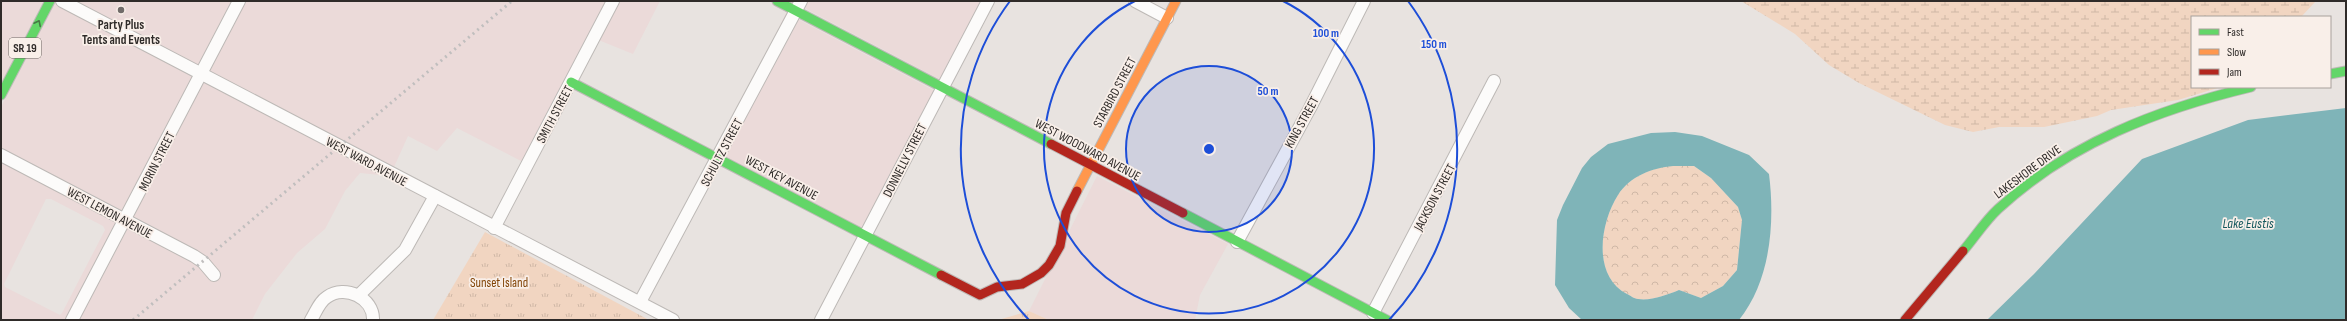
<svg xmlns="http://www.w3.org/2000/svg" width="2347" height="321" font-family="'Sofia Sans Condensed',sans-serif">
  <defs>
    <pattern id="forest-crowns" width="20" height="18" patternUnits="userSpaceOnUse"><rect width="20" height="18" fill="#f1d5c1"/><path d="M2 6a3 3 0 1 1 6 0M12 15a3 3 0 1 1 6 0" fill="none" stroke="#cfb7a6"/></pattern>
    <pattern id="wetland-marsh" width="20" height="14" patternUnits="userSpaceOnUse"><rect width="20" height="14" fill="#f1d5c1"/><path d="M1 5h8M5 5V1M11 12h8M15 12V8" fill="none" stroke="#cfb7a6"/></pattern>
    <pattern id="park-tufts" width="24" height="20" patternUnits="userSpaceOnUse"><rect width="24" height="20" fill="#f1d5c1"/><path d="M3 7l-1-3M5 7V3M7 7l1-3M15 17l-1-3M17 17v-4M19 17l1-3" fill="none" stroke="#cfb7a6"/></pattern>
  </defs>
  <rect width="100%" height="100%" fill="#e8e3e0"/>
  <g fill="#ebdad9" fill-rule="evenodd">
    <polygon points="1,1 44,1 1,83"/>
    <path d="M56,1H660L633,54L591,37L523,162L457,128L437,151L408,136L390,176L360,173L345,191L325,229L297,253L265,294L252,320H1V107ZM46,199H51L103,226L105,230L62,313L60,315L5,287L4,284Z"/>
    <polygon points="791,1 986,1 943,81"/>
    <polygon points="786,13 937,92 861,234 716,155"/>
    <polygon points="1097,176 1228,244 1200,295 1195,320 1049,320 1029,311"/>
  </g>
  <path fill="url(#forest-crowns)" d="M1673,165L1694,166L1711,178L1738,207L1742,220L1737,270L1723,286L1701,298L1679,290C1667,295 1651,301 1638,299C1634,299 1630,295 1627,294C1592,276 1600,223 1618,195C1630,176 1652,168 1673,165Z"/>
  <polygon fill="url(#wetland-marsh)" points="1741,1 2316,1 2301,17 2192,17 2192,87 2221,87 2178,100 2111,110 2097,116 2044,127 1999,127 1973,132 1945,125 1859,83 1829,65 1795,34"/>
  <g fill="url(#park-tufts)">
    <polygon points="485,232 649,320 433,320"/>
    <polygon points="1029,311 1049,320 998,320"/>
  </g>
  <g fill="#7fb4b8" fill-rule="evenodd">
    <polygon points="2346,108 2346,320 1987,320 2034,274 2142,159 2248,120"/>
    <path d="M1675,132L1702,136L1749,155L1769,174C1775,222 1771,280 1739,320H1582L1569,308L1555,285L1557,220L1563,205L1582,168L1591,157L1608,144L1651,133ZM1673,166H1694L1711,178L1738,207L1742,220L1737,270L1723,286L1701,298L1679,290C1667,295 1651,301 1638,299C1634,299 1630,295 1627,294C1592,276 1600,223 1618,195C1630,176 1652,168 1673,166Z"/>
  </g>
  <g fill="none" stroke-linecap="round" stroke-linejoin="round">
    <defs>
      <g id="street">
        <polyline points="62,1 673,320"/>
        <polyline points="1135,1 1167,18"/>
        <polyline points="1,155 194,256 203,262 214,275"/>
        <polyline points="494,228 613,1"/>
        <polyline points="1237,242 1310,108 1364,1"/>
        <polyline points="359,295 405,250 435,196"/>
        <polyline points="640,302 801,1"/>
        <polyline points="1373,313 1494,81"/>
        <polyline points="72,320 239,1"/>
        <path d="M311,320C316,312 319,302 327,297C345,284 374,298 373,320"/>
        <polyline points="821,320 988,1"/>
      </g>
      <g id="fast">
        <polyline points="777,1 1051,144"/>
        <polyline points="2330,74 2346,71"/>
        <polyline points="571,82 941,275"/>
        <polyline points="1,95 50,1"/>
        <polyline points="1183,213 1387,320"/>
        <path d="M1963,251C1975,237 1985,221 1998,209C2069,143 2159,109 2251,87"/>
      </g>
      <polyline id="slow" points="1077,191 1176,1"/>
      <g id="jam">
        <polyline points="1051,144 1183,213"/>
        <polyline points="941,275 980,295 997,287 1022,284 1041,273 1049,265 1060,246 1066,213 1077,191"/>
        <polyline points="1905,320 1963,251"/>
      </g>
    </defs>
    <use href="#street" stroke="#bdb9b6" stroke-width="14"/>
    <use href="#fast" stroke="#bdb9b6" stroke-width="11"/>
    <use href="#slow" stroke="#bdb9b6" stroke-width="11"/>
    <use href="#jam" stroke="#bdb9b6" stroke-width="11"/>
    <use href="#street" stroke="#fcfbfa" stroke-width="12"/>
    <use href="#fast" stroke="#63d668" stroke-width="9"/>
    <use href="#slow" stroke="#ff974d" stroke-width="9"/>
    <use href="#jam" stroke="#b3261e" stroke-width="9"/>
    <polyline stroke="#c0bebe" stroke-width="3" stroke-dasharray="2 4" stroke-linecap="butt" points="133,320 512,1"/>
  </g>
  <defs><path id="oneway-chevron" d="M-2-3.5L2.5 0L-2 3.5" fill="none" stroke-width="1.6" stroke-linecap="round" stroke-linejoin="round"/></defs>
  <use stroke="#467845" href="#oneway-chevron" transform="translate(38 23) rotate(-63)"/>
  <circle cx="1209" cy="149" r="83" fill="#1d4ed8" fill-opacity=".12"/>
  <g fill="none" stroke="#1d4ed8" stroke-width="2">
    <circle cx="1209" cy="149" r="83"/>
    <path d="M1283 1A165 165 0 1 1 1135 1"/>
    <path d="M1029 320A248 248 0 0 1 1010 1M1408 1A248 248 0 0 1 1389 320"/>
  </g>
  <circle fill="#706b69" stroke="#f9efe9" stroke-width="1.5" cx="121" cy="10" r="4"/>
  <g text-anchor="middle" stroke-width="3.5" stroke-linejoin="round" paint-order="stroke">
    <rect fill="#f9efe9" stroke="#6c6663" stroke-width="1" x="9" y="38" width="32" height="20" rx="3"/>
    <g font-size="12" font-weight="bold" fill="#2f2b29">
      <text x="25" y="52">SR 19</text>
    </g>
    <g font-size="13" font-weight="bold" fill="#2f2b29" stroke="#f9efe9">
      <text x="121" y="29">Party Plus<tspan x="121" dy="15">Tents and Events</tspan></text>
    </g>
    <g font-size="13" fill="#2f2b29" stroke="#f9efe9">
      <text transform="translate(1114 92) rotate(-62)" y="5">STARBIRD STREET</text>
      <text transform="translate(554 114) rotate(-62)" y="5">SMITH STREET</text>
      <text transform="translate(1301 122) rotate(-61)" y="5">KING STREET</text>
      <text transform="translate(1088 149) rotate(28)" y="5">WEST WOODWARD AVENUE</text>
      <text transform="translate(721 152) rotate(-62)" y="5">SCHULTZ STREET</text>
      <text transform="translate(904 160) rotate(-63)" y="5">DONNELLY STREET</text>
      <text transform="translate(156 161) rotate(-63)" y="5">MORIN STREET</text>
      <text transform="translate(367 161) rotate(28)" y="5">WEST WARD AVENUE</text>
      <text transform="translate(2027 171) rotate(-37)" y="5">LAKESHORE DRIVE</text>
      <text transform="translate(782 177) rotate(28)" y="5">WEST KEY AVENUE</text>
      <text transform="translate(1434 197) rotate(-62)" y="5">JACKSON STREET</text>
      <text transform="translate(110 212) rotate(28)" y="5">WEST LEMON AVENUE</text>
    </g>
    <g font-size="13" fill="#814305" stroke="#f9efe9">
      <text x="499" y="287">Sunset Island</text>
    </g>
    <g font-size="14" font-style="italic" fill="#15585d" stroke="#f9efe9">
      <text x="2248" y="228">Lake Eustis</text>
    </g>
  </g>
  <circle cx="1209" cy="149" r="6" fill="#1d4ed8" stroke="#f9efe9" stroke-width="2"/>
  <g font-size="12" text-anchor="middle" font-weight="bold" fill="#1d4ed8" stroke="#f9efe9" stroke-width="3.5" stroke-linejoin="round" paint-order="stroke">
    <text x="1326" y="37">100 m</text>
    <text x="1434" y="48">150 m</text>
    <text x="1268" y="95">50 m</text>
  </g>
  <rect width="2347" height="321" fill="none" stroke="#2f2b29" stroke-width="4"/>
  <rect x="2191" y="16" width="140" height="72" fill="#f9efe9" stroke="#a8a19c"/>
  <rect x="2199" y="29" width="20" height="6" fill="#63d668" stroke="#a8a19c"/>
  <text x="2227" y="36" font-size="12" fill="#2f2b29">Fast</text>
  <rect x="2199" y="49" width="20" height="6" fill="#ff974d" stroke="#a8a19c"/>
  <text x="2227" y="56" font-size="12" fill="#2f2b29">Slow</text>
  <rect x="2199" y="69" width="20" height="6" fill="#b3261e" stroke="#a8a19c"/>
  <text x="2227" y="76" font-size="12" fill="#2f2b29">Jam</text>
</svg>
